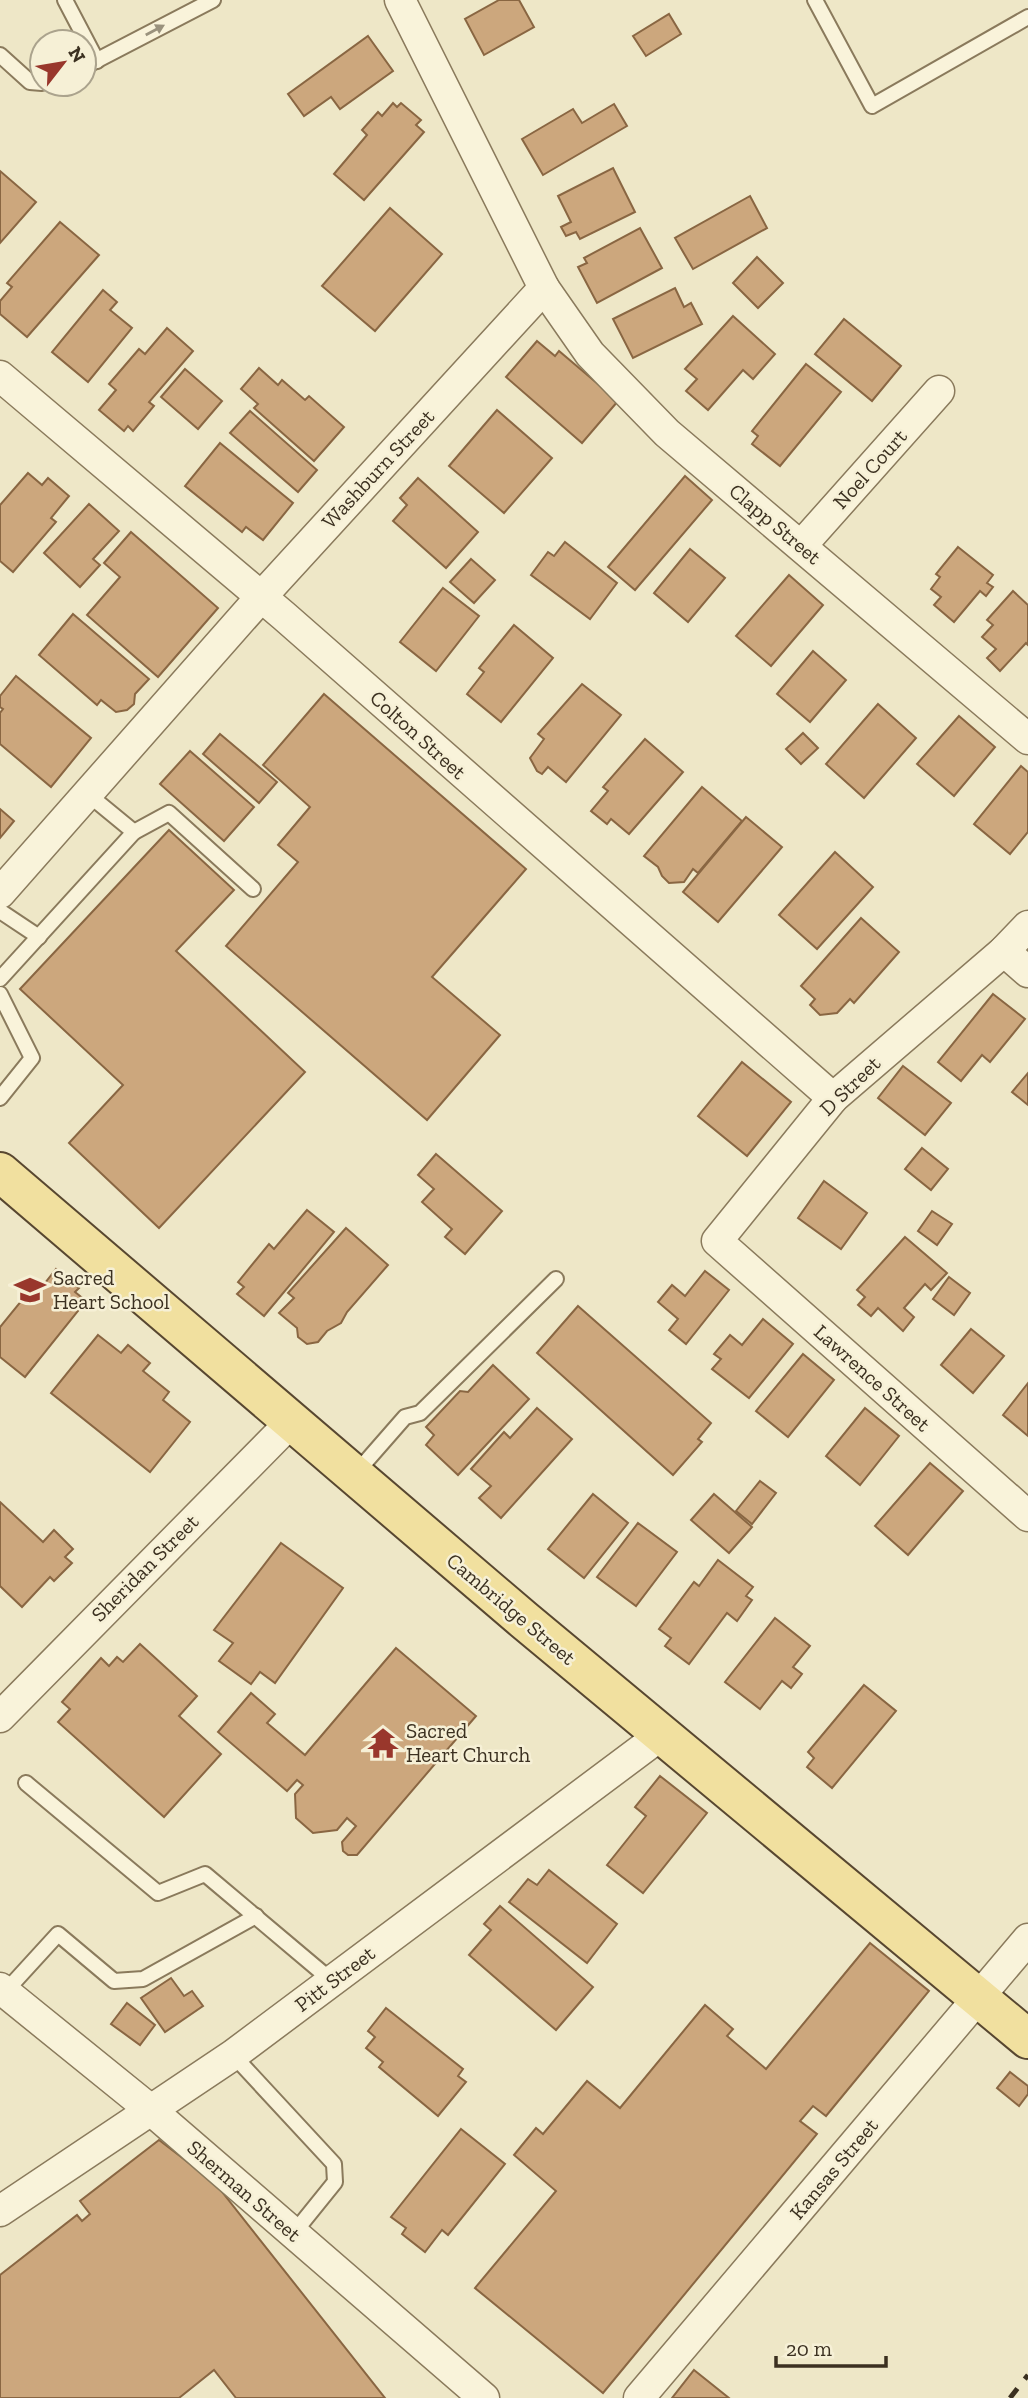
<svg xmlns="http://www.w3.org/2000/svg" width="1028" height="2398" font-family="'Zilla Slab',serif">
  <rect width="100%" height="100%" fill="#eee7c7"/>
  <g fill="#cca77d" stroke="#896642" stroke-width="2">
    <polygon points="499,0 519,0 534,27 484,55 465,19"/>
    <polygon points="669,14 681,34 646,56 633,36"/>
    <polygon points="368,36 393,71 340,109 331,97 304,116 288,94"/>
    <polygon points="393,103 397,107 401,103 421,120 416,125 424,132 364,200 334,174 367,135 362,130 378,112 382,116"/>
    <polygon points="614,104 627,126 543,175 522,139 573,109 582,123"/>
    <polygon points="613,168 635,212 580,239 576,232 566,236 561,227 571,222 558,196"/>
    <polygon points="0,171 36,202 0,243"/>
    <polygon points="750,196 767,228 693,269 675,238"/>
    <polygon points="390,208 442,254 375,331 322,286"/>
    <polygon points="60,222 99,255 27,337 0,314 0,301 12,287 7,283"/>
    <polygon points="640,228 662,268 597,303 578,267 587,263 584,258"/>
    <polygon points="757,257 783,283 758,308 733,283"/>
    <polygon points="675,288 684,307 691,303 702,324 633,358 613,319"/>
    <polygon points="103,290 117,302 110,310 132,328 88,382 52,352"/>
    <polygon points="733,316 775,354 753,379 743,370 708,410 686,391 697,379 685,369"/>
    <polygon points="844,319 901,366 872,401 815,354"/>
    <polygon points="167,328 193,351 149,402 154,406 133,431 128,426 124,431 99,410 116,390 109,384 139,349 145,354"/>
    <polygon points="537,341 555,356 559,351 618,401 582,443 506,377"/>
    <polygon points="806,364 841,392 780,466 752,444 758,436 752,431"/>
    <polygon points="259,368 278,385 282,380 305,400 309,396 344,427 314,461 254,408 258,404 241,389"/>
    <polygon points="185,369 222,401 198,429 161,397"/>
    <polygon points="497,410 552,458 504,513 449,466"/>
    <polygon points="250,411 317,470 298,492 230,433"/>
    <polygon points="220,443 293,503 263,540 246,527 242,532 185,486"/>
    <polygon points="28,473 42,485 48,478 69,496 51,518 56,522 13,572 0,561 0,505"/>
    <polygon points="685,476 712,500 635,590 608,567"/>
    <polygon points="418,478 478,532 446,568 393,521 407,505 400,498"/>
    <polygon points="89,504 119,531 93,559 100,565 80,587 44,553"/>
    <polygon points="131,532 218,608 158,677 87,615 120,577 104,563"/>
    <polygon points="565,542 617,583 590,619 531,575 548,552 554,556"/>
    <polygon points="958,547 993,575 987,583 993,587 986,596 980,591 954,622 934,605 941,597 931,589 940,577 936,574"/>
    <polygon points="690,549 725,578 688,622 654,593"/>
    <polygon points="471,559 495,580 474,603 450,582"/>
    <polygon points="789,575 823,605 771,666 736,636"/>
    <polygon points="443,588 479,616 436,671 400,642"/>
    <polygon points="1013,591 1028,605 1028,645 1026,643 1000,671 987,658 996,649 982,637 993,625 987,620"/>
    <polygon points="73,614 149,679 135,694 134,704 127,710 116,712 101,700 97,705 39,655"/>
    <polygon points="514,625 553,658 501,722 467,694 484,672 479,668"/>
    <polygon points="813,651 846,680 810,722 777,694"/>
    <polygon points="16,676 91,738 51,787 0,744 0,713 3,709 0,707 0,696"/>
    <polygon points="582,684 621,715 566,782 548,767 542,774 537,771 530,758 544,739 538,734"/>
    <polygon points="324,694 526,869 432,977 500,1035 427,1120 226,946 298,862 278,845 310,807 263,765"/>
    <polygon points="878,704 916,738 864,798 826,764"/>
    <polygon points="959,716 995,747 954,796 917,764"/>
    <polygon points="803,733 818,748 801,764 786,749"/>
    <polygon points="220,734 277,782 259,803 203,754"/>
    <polygon points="645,739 683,772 629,834 611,819 607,824 591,811 608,791 603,787"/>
    <polygon points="190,751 254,807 224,841 160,784"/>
    <polygon points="1021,766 1028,772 1028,832 1010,854 974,824"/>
    <polygon points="702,787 742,821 698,873 693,869 684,882 669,883 662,876 658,867 644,856"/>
    <polygon points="0,809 14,821 0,838"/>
    <polygon points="746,817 782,847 718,922 683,892"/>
    <polygon points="169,830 234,890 176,951 305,1072 159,1228 69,1143 123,1085 20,989"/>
    <polygon points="835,852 873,887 817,949 779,915"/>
    <polygon points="861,918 899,952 854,1003 850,999 837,1013 820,1015 810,1005 815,999 801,986"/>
    <polygon points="993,994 1025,1019 990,1062 982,1055 961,1081 938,1062"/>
    <polygon points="742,1062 791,1102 747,1156 698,1116"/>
    <polygon points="903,1066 951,1103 925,1135 878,1098"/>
    <polygon points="1028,1073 1028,1105 1012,1092"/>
    <polygon points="922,1148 948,1169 931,1190 905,1169"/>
    <polygon points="436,1154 502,1211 465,1254 445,1237 452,1229 422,1202 434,1189 418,1175"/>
    <polygon points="824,1181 867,1213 841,1249 798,1218"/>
    <polygon points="307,1210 334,1232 264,1316 237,1294 244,1287 238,1282 269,1244 274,1249"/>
    <polygon points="932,1211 952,1224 937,1245 918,1231"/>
    <polygon points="346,1228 388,1265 347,1312 341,1323 327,1331 318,1342 307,1344 298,1337 297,1328 279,1313 294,1298 288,1293"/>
    <polygon points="905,1237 947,1273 931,1290 925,1284 904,1308 914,1317 903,1331 878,1308 871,1316 858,1305 865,1297 857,1290"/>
    <polygon points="56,1269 79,1288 75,1292 86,1301 25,1377 0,1357 0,1327 35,1284 41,1288"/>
    <polygon points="705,1271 729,1290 686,1344 669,1330 678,1319 658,1302 672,1285 685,1296"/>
    <polygon points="949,1277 970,1293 954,1315 933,1299"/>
    <polygon points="578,1306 711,1423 698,1439 702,1442 673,1475 537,1353"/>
    <polygon points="763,1319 793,1344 749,1398 712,1369 721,1359 714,1354 730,1335 742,1345"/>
    <polygon points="971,1329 1004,1356 973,1393 941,1365"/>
    <polygon points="98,1335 121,1353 128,1345 150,1363 143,1371 169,1392 163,1400 190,1422 150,1472 51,1393"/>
    <polygon points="803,1354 834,1380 788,1437 756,1411"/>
    <polygon points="493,1365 529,1399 458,1475 426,1445 434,1435 426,1427 460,1391 468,1392"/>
    <polygon points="1028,1383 1028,1436 1003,1415"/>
    <polygon points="537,1408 572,1439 501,1518 479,1498 491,1486 471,1469 504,1432 510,1438"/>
    <polygon points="865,1408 899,1436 860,1485 826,1456"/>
    <polygon points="930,1463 963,1491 908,1555 875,1526"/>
    <polygon points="760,1481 776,1493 752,1524 736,1511"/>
    <polygon points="593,1494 628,1523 584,1578 548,1549"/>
    <polygon points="714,1494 752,1527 729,1553 691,1520"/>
    <polygon points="0,1502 43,1542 54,1530 73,1549 65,1557 72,1563 54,1581 50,1577 22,1607 0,1586"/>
    <polygon points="638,1523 677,1552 636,1606 597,1577"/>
    <polygon points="281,1543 343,1588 275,1683 260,1672 251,1684 219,1661 233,1643 214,1630"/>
    <polygon points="718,1560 753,1587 746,1596 752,1600 737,1621 727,1613 689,1664 665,1646 671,1638 659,1629 694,1582 699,1586"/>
    <polygon points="775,1618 810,1646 793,1667 802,1674 791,1688 782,1681 760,1709 725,1682"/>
    <polygon points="140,1644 197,1696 179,1716 221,1754 164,1817 58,1722 70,1709 62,1702 101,1658 109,1666 117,1657 123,1662"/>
    <polygon points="396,1648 476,1716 357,1855 348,1855 343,1851 342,1842 356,1826 347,1818 337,1830 313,1833 296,1818 295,1794 303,1785 297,1780 287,1791 218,1732 251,1693 275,1714 267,1723 305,1755"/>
    <polygon points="864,1685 896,1711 832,1788 807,1767 814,1758 808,1752"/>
    <polygon points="660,1776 707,1813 643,1893 607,1865 646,1816 635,1807"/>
    <polygon points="549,1870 617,1924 587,1963 509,1902 528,1879 537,1885"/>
    <polygon points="500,1906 593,1987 556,2030 469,1955 491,1930 484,1924"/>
    <polygon points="870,1943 929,1991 826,2116 813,2106 800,2121 817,2134 603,2393 475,2288 556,2191 514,2155 536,2128 543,2134 587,2081 620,2108 705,2005 733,2029 727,2036 766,2069"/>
    <polygon points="171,1978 184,1996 192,1991 203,2006 165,2032 141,1998"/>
    <polygon points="127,2003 155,2025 140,2045 111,2024"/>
    <polygon points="386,2008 463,2069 458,2076 466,2082 438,2116 379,2067 383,2062 366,2048 375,2037 368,2031"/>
    <polygon points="1010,2072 1028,2086 1028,2094 1019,2106 997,2088"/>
    <polygon points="461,2129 505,2164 448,2235 442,2230 425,2252 402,2234 406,2228 391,2217"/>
    <polygon points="159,2140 215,2183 385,2398 236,2398 214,2370 179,2398 0,2398 0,2275 77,2215 82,2221 90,2214 80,2201"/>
    <polygon points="694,2370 729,2398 672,2398"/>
  </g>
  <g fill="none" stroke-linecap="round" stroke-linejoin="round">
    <defs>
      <g id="service">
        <polyline points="65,0 97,61"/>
        <polyline points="815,0 872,106 1028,17"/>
        <polyline points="0,55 30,82 42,83"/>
        <polyline points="84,67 213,0"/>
        <polyline points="134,832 169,813 253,889"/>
        <polyline points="0,911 39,937"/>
        <polyline points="0,979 134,832 89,795"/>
        <polyline points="0,994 32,1058 0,1098"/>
        <polyline points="356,1473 405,1417 420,1413 556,1279"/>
        <polyline points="26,1783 158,1893 205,1874 332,1981"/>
        <polyline points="5,1992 58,1934 114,1981 143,1979 256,1916"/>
        <polyline points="233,2055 334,2164 335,2182 293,2234"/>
      </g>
      <g id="minor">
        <polyline points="544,288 590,354 667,433 1028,739"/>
        <polyline points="0,376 284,616 833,1098"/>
        <polyline points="801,546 939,391"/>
        <polyline points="0,893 261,597 544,288 400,0"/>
        <polyline points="1028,926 1004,951 833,1098 717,1241 1028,1516"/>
        <polyline points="1004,951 1028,972"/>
        <polyline points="0,1717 292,1421"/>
        <polyline points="0,1988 152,2111 484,2398"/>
        <polyline points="0,2211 233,2055 661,1735"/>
        <polyline points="639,2398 1028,1939"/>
      </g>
      <polyline id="primary" points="0,1172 524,1620 1028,2039"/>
    </defs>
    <use href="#service" stroke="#8a7a5c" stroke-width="18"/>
    <use href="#minor" stroke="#8a7a5c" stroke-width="33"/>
    <use href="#primary" stroke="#584730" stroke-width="42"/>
    <use href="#service" stroke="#f9f3da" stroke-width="14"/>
    <use href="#minor" stroke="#f9f3da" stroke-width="30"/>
    <use href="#primary" stroke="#f1e09f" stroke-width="38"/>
    <polyline stroke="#3b3020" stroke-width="5" stroke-dasharray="12 12" stroke-linecap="butt" points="1010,2398 1028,2375"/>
  </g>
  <defs><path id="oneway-solid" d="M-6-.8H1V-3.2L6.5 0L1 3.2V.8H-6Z" transform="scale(1.75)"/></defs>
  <use fill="#9a927d" href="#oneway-solid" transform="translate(155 30) rotate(-28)"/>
  <defs>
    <symbol id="school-bare" viewBox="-9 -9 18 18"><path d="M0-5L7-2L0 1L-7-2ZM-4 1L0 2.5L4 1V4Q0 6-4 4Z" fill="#99372c" stroke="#f6f0d6" stroke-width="2.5" paint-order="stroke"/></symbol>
    <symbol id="temple-bare" viewBox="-9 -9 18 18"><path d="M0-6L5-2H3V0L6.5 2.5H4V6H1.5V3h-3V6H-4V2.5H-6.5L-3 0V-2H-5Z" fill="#99372c" stroke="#f6f0d6" stroke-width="2.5" paint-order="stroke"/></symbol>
  </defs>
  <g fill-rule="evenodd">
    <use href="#school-bare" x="8" y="1268" width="44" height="44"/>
    <use href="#temple-bare" x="361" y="1721" width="44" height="44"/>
  </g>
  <g text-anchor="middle" stroke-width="5" stroke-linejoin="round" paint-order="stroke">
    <g font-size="21" fill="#3b3020" stroke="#f6f0d6">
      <text transform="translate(378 469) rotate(-47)" y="7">Washburn Street</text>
      <text transform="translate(870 469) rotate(-48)" y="7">Noel Court</text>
      <text transform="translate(775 524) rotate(40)" y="7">Clapp Street</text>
      <text transform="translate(418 735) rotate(42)" y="7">Colton Street</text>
      <text transform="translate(850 1086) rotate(-44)" y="7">D Street</text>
      <text transform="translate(872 1378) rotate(42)" y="7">Lawrence Street</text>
      <text transform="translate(145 1568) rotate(-45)" y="7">Sheridan Street</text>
      <text transform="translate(511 1609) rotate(40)" y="7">Cambridge Street</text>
      <text transform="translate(335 1979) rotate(-37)" y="7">Pitt Street</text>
      <text transform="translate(834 2169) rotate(-50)" y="7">Kansas Street</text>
      <text transform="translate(244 2191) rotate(41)" y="7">Sherman Street</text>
    </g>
    <g font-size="21" fill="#3b3020" stroke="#f6f0d6" text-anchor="start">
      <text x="53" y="1285">Sacred<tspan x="53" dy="24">Heart School</tspan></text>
      <text x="406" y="1738">Sacred<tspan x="406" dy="24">Heart Church</tspan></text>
    </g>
  </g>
  <g transform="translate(63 63) rotate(59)"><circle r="33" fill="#f6f0d6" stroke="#aba38d" stroke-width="2"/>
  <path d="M0-5L12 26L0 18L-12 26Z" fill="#99372c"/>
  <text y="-10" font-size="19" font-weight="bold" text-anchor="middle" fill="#3b3020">N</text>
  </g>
  <path d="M776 2356v10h110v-10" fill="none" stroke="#3b3020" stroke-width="3.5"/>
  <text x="786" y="2356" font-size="21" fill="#3b3020" stroke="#f6f0d6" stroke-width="5" paint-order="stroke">20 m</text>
</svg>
